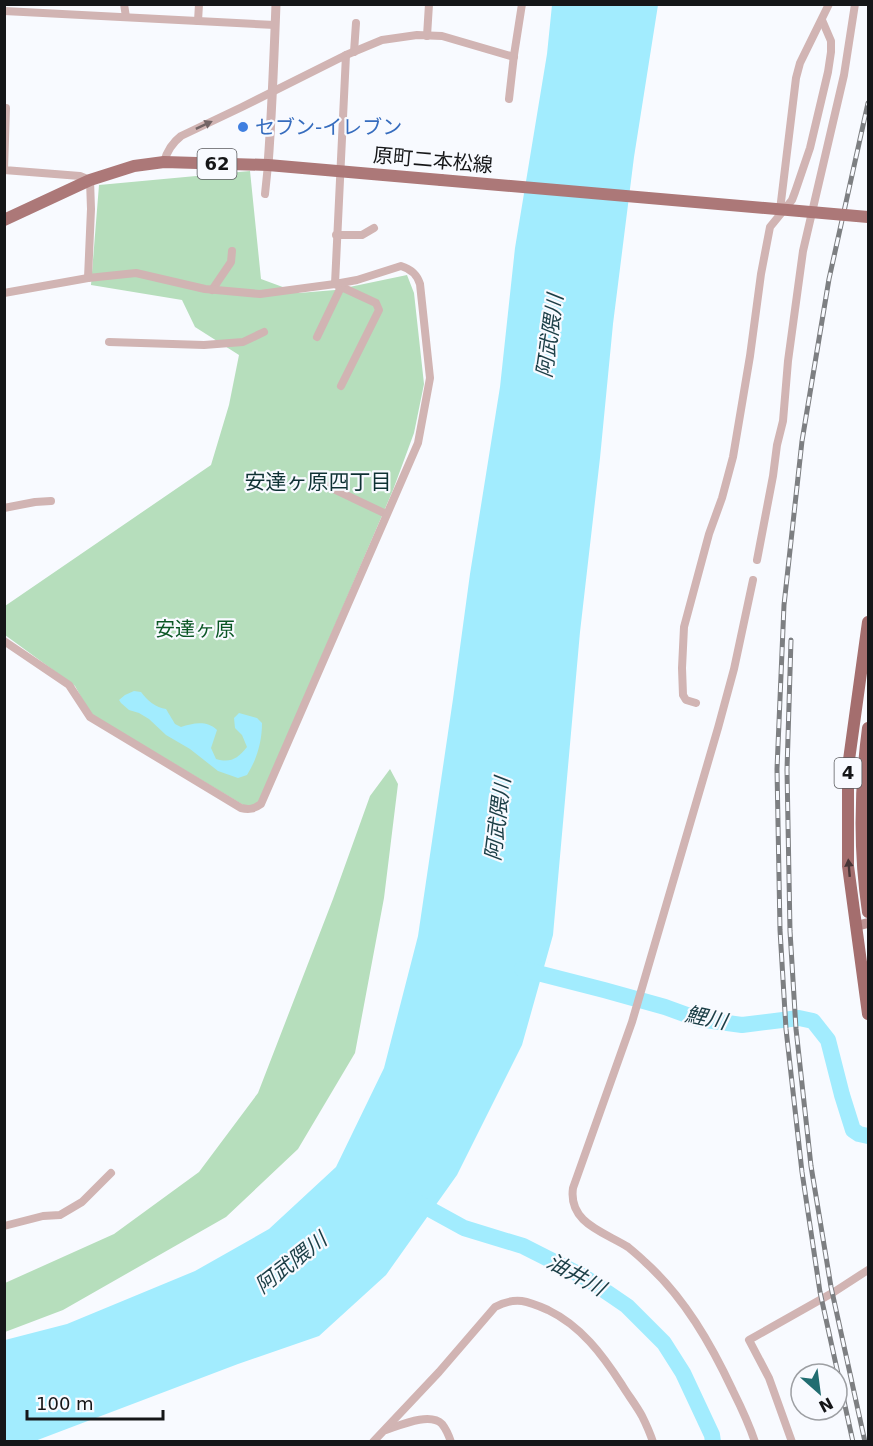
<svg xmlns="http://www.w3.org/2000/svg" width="873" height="1446" font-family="'DejaVu Sans','Noto Sans JP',sans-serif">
  <rect width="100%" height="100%" fill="#f8faff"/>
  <g fill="#b6debc">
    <polygon points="250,171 261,279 299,293 335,290 407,275 414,293 424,384 414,433 393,490 260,800 255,805 245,806 94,716 89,711 75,686 5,635 5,606 211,465 229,405 239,355 195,327 182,300 91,285 99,185"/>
    <polygon points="390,769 398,784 384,898 355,1053 298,1149 226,1217 63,1310 5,1332 5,1283 114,1234 199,1172 258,1093 333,899 370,796"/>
  </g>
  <g fill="#a2ecfe">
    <polygon points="552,5 658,5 634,157 613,324 600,458 580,632 553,935 522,1045 457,1175 386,1275 319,1336 238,1364 35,1441 5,1442 5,1340 67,1324 195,1271 269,1229 336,1167 384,1068 418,936 453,699 470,574 500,387 515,248 547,54"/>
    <path d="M134,691L141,692C147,700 156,708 166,709L175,724L181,727C193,723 207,720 217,730L211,748L216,759C231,763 237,759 247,747L242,735L235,728L234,718L239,713L257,718L262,723C262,742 257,759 247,775L238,778L218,771L190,749L166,735L149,719L139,713L129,710L121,703L119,700L125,695Z"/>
  </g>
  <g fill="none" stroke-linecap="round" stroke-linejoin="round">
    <g stroke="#a2ecfe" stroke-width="16">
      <polyline points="522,969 604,990 665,1007 698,1019 742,1025 799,1018 813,1021 828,1040 842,1095 853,1130 859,1134 868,1136"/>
      <polyline points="413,1200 464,1228 523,1246 586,1278 627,1306 664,1343 683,1373 712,1435 713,1442"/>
    </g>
    <g stroke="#d1b4b3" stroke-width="8">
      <polyline points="124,4 126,17"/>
      <polyline points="4,11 275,25"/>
      <polyline points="198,21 199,4"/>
      <polyline points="427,36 429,4"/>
      <polyline points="354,52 356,23"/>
      <polyline points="346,55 382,40 417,35 442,36 514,57"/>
      <polyline points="509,99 514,55 522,4"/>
      <polyline points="6,108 4,170 80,176 90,180 91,209 88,278"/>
      <polyline points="265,194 268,165"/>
      <polyline points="780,210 796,78 800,63 829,4"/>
      <polyline points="336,235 362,235 374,228"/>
      <polyline points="212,290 231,262 232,251"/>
      <polyline points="4,293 88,278 136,273 205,289 260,294 335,284 376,303 379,310 341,386"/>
      <polyline points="317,337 341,287"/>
      <polyline points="109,342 204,345 243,342 264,332"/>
      <polyline points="325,485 386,514"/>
      <polyline points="4,508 35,502 51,501"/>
      <polyline points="757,560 773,476 777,445 783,421 788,361 803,251 844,75 855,4"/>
      <path d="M753,580L734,669L718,728L632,1022L573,1188C568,1223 604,1232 628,1247C634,1252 640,1257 645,1262C684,1297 711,1344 733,1391C741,1407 749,1424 755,1442"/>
      <path d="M4,641L69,685L90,717L241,808C249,810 254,809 261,804L418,443L430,378L420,284C417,274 411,269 401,266L357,280L335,284L346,55L242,107L181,136C172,143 167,151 164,162"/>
      <polyline points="696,703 686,700 683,695 682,668 684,627 709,534 722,498 733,457 750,356 761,274 770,227 792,200 795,192 810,148 828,72 831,52 831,41 822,20"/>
      <polyline points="4,1226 43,1216 60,1215 82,1202 111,1173"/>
      <path d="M386,1430C401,1425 430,1412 442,1424C446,1429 449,1436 451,1442"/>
      <path d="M373,1442L439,1372L495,1307C516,1296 528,1301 548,1310C581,1326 602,1354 622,1385C628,1395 636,1405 642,1416C646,1424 650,1433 653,1442"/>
      <polyline points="792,1442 769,1378 749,1340 834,1292 868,1270"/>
    </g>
    <path stroke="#d1b4b3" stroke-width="9" d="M268,165C272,112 274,58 276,4"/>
    <polyline stroke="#bc9191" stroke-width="10" points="856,926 868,923"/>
    <polyline stroke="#ac7878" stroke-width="12" points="4,220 90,180 134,166 164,162 268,165 441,180"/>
    <g stroke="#a46e6e" stroke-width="12">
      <polyline points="868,622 848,767 848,866 868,1014"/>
      <path d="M868,728C860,789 859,852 868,912"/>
    </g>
    <defs>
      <g id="rail">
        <polyline points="791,640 787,770 790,931 796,1029 811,1166 831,1287 865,1442"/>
        <polyline points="853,1442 820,1292 802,1172 786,1029 780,930 777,769 784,605 802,441 829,279 868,103"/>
      </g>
    </defs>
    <use href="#rail" stroke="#7d7f82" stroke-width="5"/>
    <use href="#rail" stroke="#f8faff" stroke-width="3" stroke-dasharray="9" stroke-linecap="butt"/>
    <polyline stroke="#ac7878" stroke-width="12" points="441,180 868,217"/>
  </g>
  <defs><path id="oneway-solid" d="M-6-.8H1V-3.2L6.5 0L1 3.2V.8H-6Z" transform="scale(1.5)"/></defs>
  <use fill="#736566" href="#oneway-solid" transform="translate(204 125) rotate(-25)"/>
  <use fill="#473536" href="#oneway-solid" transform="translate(849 868) rotate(-95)"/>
  <circle fill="#3f7fe0" stroke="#f8faff" stroke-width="2" cx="243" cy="127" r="6"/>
  <g text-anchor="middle" stroke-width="4.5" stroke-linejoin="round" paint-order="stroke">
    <g fill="#f8faff" stroke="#595a5d" stroke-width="1.5">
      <rect x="197.5" y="149" width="39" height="30" rx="4.5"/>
      <rect x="834.5" y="758" width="27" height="30" rx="4.5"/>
    </g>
    <g font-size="18" font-weight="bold" fill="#151618">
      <text x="217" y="170">62</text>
      <text x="848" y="779">4</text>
    </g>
    <g font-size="20" fill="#366cbe" stroke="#f8faff" text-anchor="start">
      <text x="255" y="134">セブン-イレブン</text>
    </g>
    <g font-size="20" fill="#151618" stroke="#f8faff">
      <text transform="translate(433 160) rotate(5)" y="7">原町二本松線</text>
    </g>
    <g font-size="20" fill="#0a5624" stroke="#f8faff">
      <text x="195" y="636">安達ヶ原</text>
    </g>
    <g font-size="21" font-style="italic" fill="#1b3e46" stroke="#f8faff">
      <text transform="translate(550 336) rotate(-82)" y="7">阿武隈川</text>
      <text transform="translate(498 819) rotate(-83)" y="7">阿武隈川</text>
      <text transform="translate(706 1018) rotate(12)" y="7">鯉川</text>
      <text transform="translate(291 1263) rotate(-38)" y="7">阿武隈川</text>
      <text transform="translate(576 1275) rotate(29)" y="7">油井川</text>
    </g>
    <g font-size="21" fill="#0e3133" stroke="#f8faff">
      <text x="318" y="489">安達ヶ原四丁目</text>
    </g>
  </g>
  <rect width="873" height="1446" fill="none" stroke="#151618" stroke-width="12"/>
  <g transform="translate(819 1392) rotate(152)"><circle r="28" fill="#f8faff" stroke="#9d9fa3" stroke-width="1.5"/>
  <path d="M0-4.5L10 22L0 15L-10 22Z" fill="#216d71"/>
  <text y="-9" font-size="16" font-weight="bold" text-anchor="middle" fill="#151618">N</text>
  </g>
  <path d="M27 1410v9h136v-9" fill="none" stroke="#151618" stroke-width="3"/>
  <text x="36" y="1410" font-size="18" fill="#151618" stroke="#f8faff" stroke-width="4.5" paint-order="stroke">100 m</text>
</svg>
